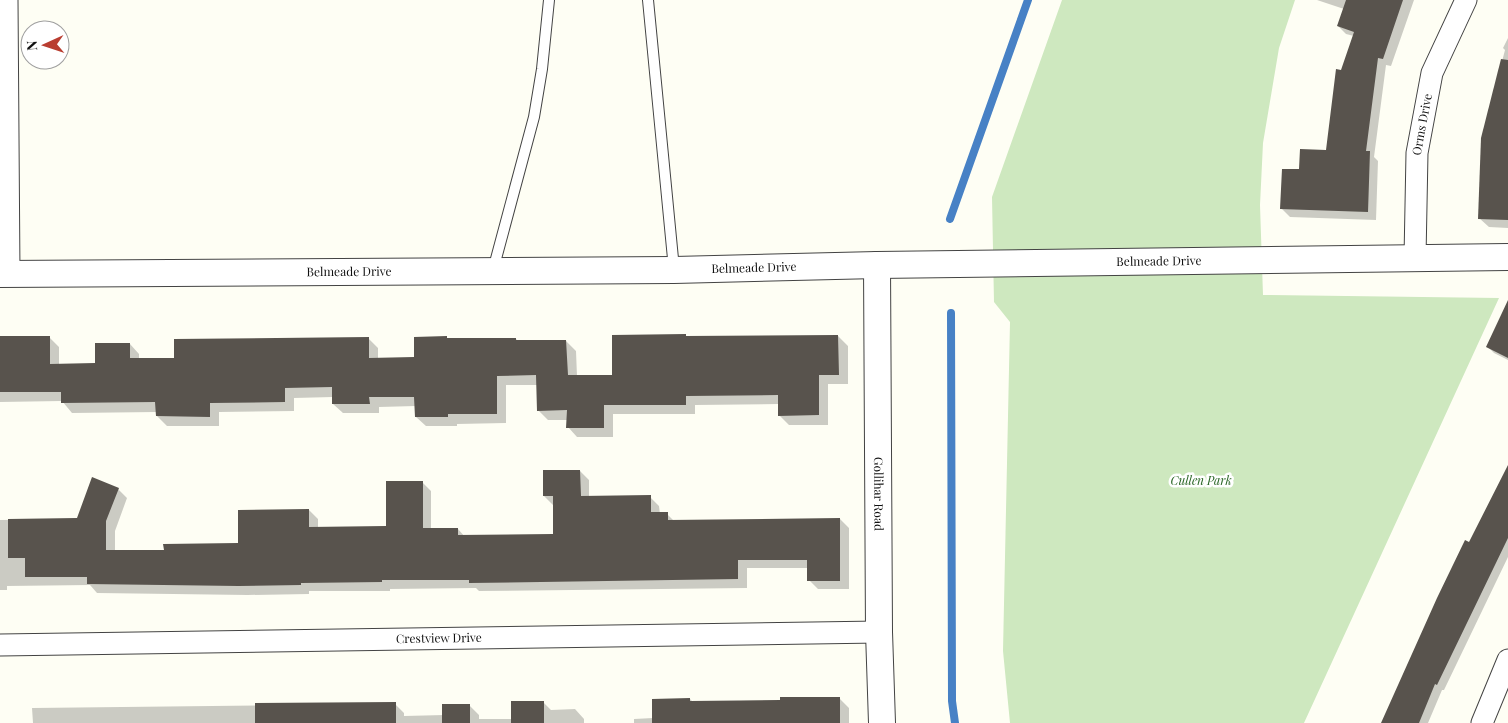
<svg xmlns="http://www.w3.org/2000/svg" width="1508" height="723" font-family="'Playfair Display',serif">
  <rect width="100%" height="100%" fill="#fefef4"/>
  <polygon fill="#cee8bf" points="1062,0 1295,0 1279,48 1263,143 1260,205 1263,295 1499,298 1304,723 1010,723 1003,651 1010,322 994,302 992,197"/>
  <g fill="#0003">
    <polygon points="1317,0 1414,0 1391,66 1386,65 1374,157 1378,161 1376,220 1290,217 1282,209 1301,170 1327,151 1354,36 1346,34 1338,26 1344,9"/>
    <polygon points="1508,38 1508,228 1489,227 1479,218 1482,138 1505,50 1503,48"/>
    <polygon points="1508,322 1508,360 1494,353 1487,346"/>
    <polygon points="838,336 848,346 848,384 828,384 828,425 789,425 779,415 779,404 695,405 695,414 613,414 613,437 577,437 568,427 568,420 548,420 538,410 538,385 506,385 506,423 457,424 457,426 426,426 416,417 416,406 379,407 379,413 343,413 333,404 333,397 294,398 294,411 219,412 219,426 167,426 157,416 157,412 72,413 62,401 0,402 0,338 49,337 59,347 59,365 97,364 130,344 139,354 139,360 175,359 368,338 378,348 378,359 415,358 446,337 449,340 516,339 518,341 566,341 576,351 577,376 614,376 687,337"/>
    <polygon points="1508,467 1508,557 1444,690 1442,690 1428,723 1383,723"/>
    <polygon points="580,471 589,480 589,497 650,497 659,506 660,514 667,514 675,522 840,519 849,528 849,589 818,589 809,580 808,568 747,568 747,588 479,591 476,588 390,589 390,591 309,591 309,594 248,595 97,593 90,585 7,586 7,590 0,590 0,520 77,519 118,489 127,498 115,531 115,551 165,551 239,545 309,510 318,519 318,528 388,527 422,482 431,491 431,529 458,529 465,537 554,535 553,505 544,496"/>
    <polygon points="690,699 693,702 840,699 849,708 849,723 634,723 634,719 653,718"/>
    <polygon points="544,703 551,710 575,709 584,719 584,723 33,723 32,708 395,704 404,713 404,716 444,715 469,705 479,715 479,719 512,719"/>
  </g>
  <g fill="none" stroke-linecap="round" stroke-linejoin="round">
    <g stroke="#4781c5" stroke-width="8">
      <polyline points="950,219 1028,0"/>
      <polyline points="951,313 952,701 955,723"/>
    </g>
  </g>
  <g fill="#58534d">
    <polygon points="1346,0 1403,0 1383,59 1378,58 1366,151 1370,151 1368,212 1280,209 1282,169 1299,169 1300,149 1326,150 1336,69 1341,70 1354,32 1337,26"/>
    <polygon points="1501,59 1508,60 1508,220 1478,219 1481,138"/>
    <polygon points="1508,300 1508,358 1486,347"/>
    <polygon points="686,334 686,336 838,335 839,375 819,375 819,415 778,416 778,395 686,396 686,405 604,405 604,428 566,428 567,410 537,411 536,375 497,376 497,414 448,414 448,417 415,417 414,397 369,397 370,404 332,404 332,387 285,388 285,402 210,403 210,417 156,416 155,402 61,403 61,392 0,392 0,336 50,336 50,364 95,363 95,343 130,343 130,358 174,358 174,339 369,337 369,358 414,357 414,337 447,336 447,338 516,338 516,340 566,340 568,375 612,375 612,335"/>
    <polygon points="1508,465 1508,538 1437,685 1435,684 1419,723 1381,723 1437,598 1465,540 1469,542"/>
    <polygon points="543,470 580,470 581,496 651,495 651,512 668,512 668,520 840,518 840,581 807,581 807,560 738,560 738,579 469,583 469,580 382,580 382,582 301,583 301,585 239,586 87,584 87,577 25,577 25,558 8,558 8,519 77,518 92,477 119,488 106,521 106,550 164,550 163,544 238,543 238,510 309,509 309,527 386,526 386,481 423,481 423,528 458,528 458,535 553,534 553,496 543,496"/>
    <polygon points="780,697 840,697 840,723 652,723 652,699 690,698 690,701 780,700"/>
    <rect x="511" y="701" width="33" height="22"/>
    <polygon points="396,702 396,723 255,723 255,703"/>
    <rect x="442" y="704" width="28" height="19"/>
  </g>
  <g fill="none" stroke-linecap="round" stroke-linejoin="round">
    <defs>
      <g id="service">
        <polyline points="648,0 674,269"/>
        <polyline points="493,270 534,117 542,69 549,0"/>
      </g>
      <g id="minor">
        <polyline points="7,0 9,274"/>
        <path id="s1" d="M1415,258L1417,153L1432,73L1466,0"/>
        <path id="s2" d="M0,645L879,632"/>
        <polyline points="1482,723 1508,660"/>
      </g>
      <g id="tertiary">
        <path id="s3" d="M877,265L879,632L882,723"/>
        <path id="s4" d="M0,274L674,270L877,265L1508,257"/>
      </g>
    </defs>
    <use href="#service" stroke="#434343" stroke-width="12"/>
    <use href="#minor" stroke="#434343" stroke-width="23"/>
    <use href="#tertiary" stroke="#434343" stroke-width="28"/>
    <use href="#service" stroke="#fff" stroke-width="10"/>
    <use href="#minor" stroke="#fff" stroke-width="21"/>
    <use href="#tertiary" stroke="#fff" stroke-width="26"/>
  </g>
  <g text-anchor="middle" stroke-width="5" stroke-linejoin="round" paint-order="stroke">
    <g font-size="12" fill="#101010" stroke="#fff">
      <text dy="4" stroke="none"><textPath href="#s1" startOffset="134">Orms Drive</textPath></text>
      <text dy="4" stroke="none"><textPath href="#s4" startOffset="1159">Belmeade Drive</textPath></text>
      <text dy="4" stroke="none"><textPath href="#s4" startOffset="754">Belmeade Drive</textPath></text>
      <text dy="4" stroke="none"><textPath href="#s4" startOffset="349">Belmeade Drive</textPath></text>
      <text dy="4" stroke="none"><textPath href="#s3" startOffset="229">Gollihar Road</textPath></text>
      <text dy="4" stroke="none"><textPath href="#s2" startOffset="439">Crestview Drive</textPath></text>
    </g>
    <g font-size="12" font-style="italic" fill="#286524" stroke="#fff">
      <text x="1201" y="485">Cullen Park</text>
    </g>
  </g>
  <g transform="translate(45 45) rotate(267)"><circle r="24" fill="#ffffff" stroke="#9f9f9f"/>
  <path d="M0-4L9 19L0 12L-9 19Z" fill="#b93d30"/>
  <text y="-8" font-size="14" font-weight="bold" text-anchor="middle" fill="#101010">N</text>
  </g>
</svg>
